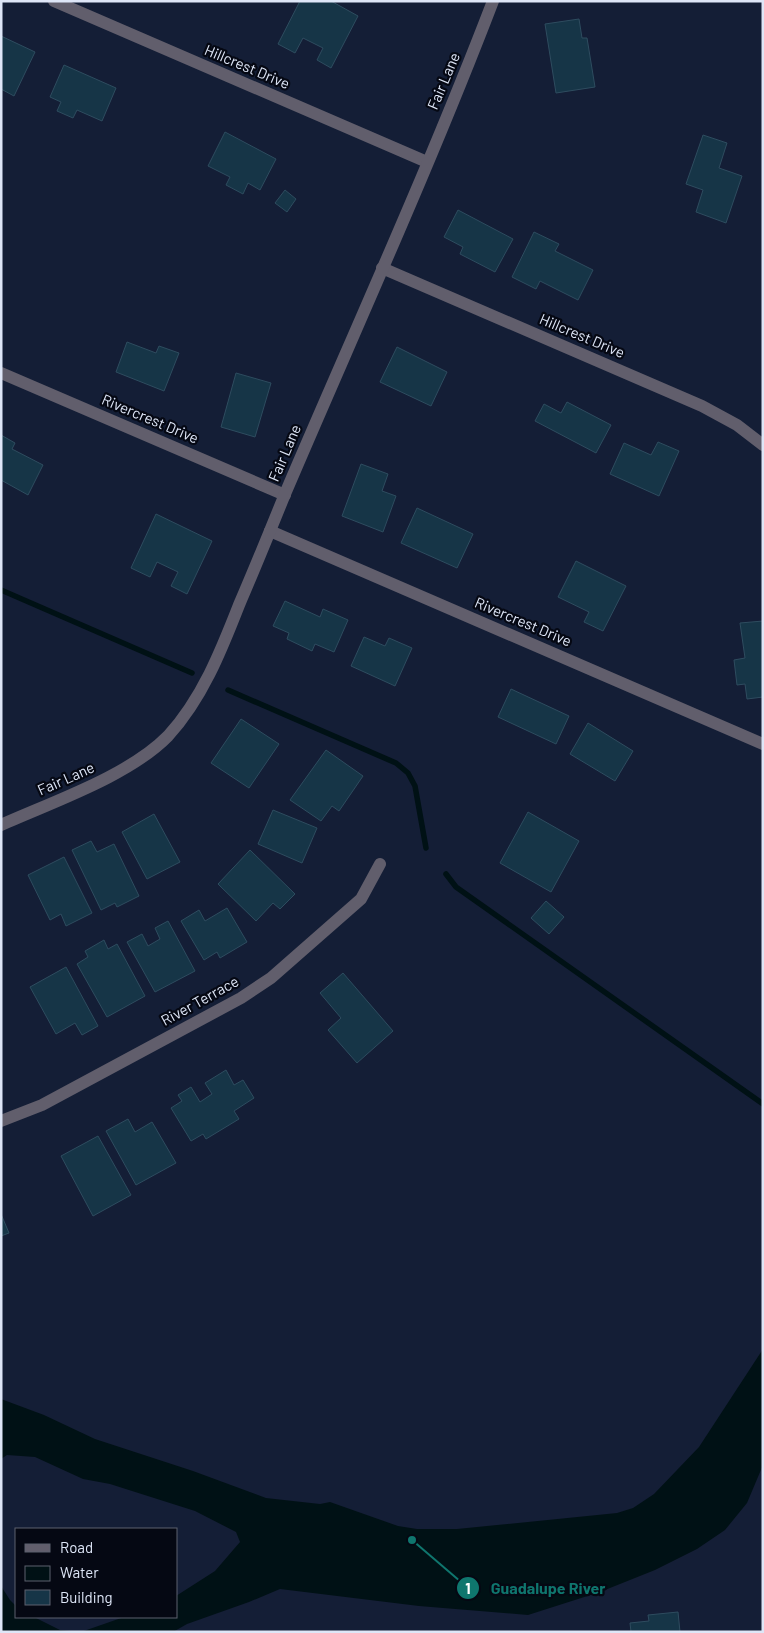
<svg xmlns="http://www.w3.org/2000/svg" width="764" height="1633" font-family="Barlow,sans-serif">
  <rect width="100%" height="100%" fill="#141e36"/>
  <polygon fill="#001115" points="763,1349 763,1465 747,1503 725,1530 697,1549 655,1570 600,1592 528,1615 419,1606 280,1589 249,1602 187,1624 173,1632 1,1632 1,1586 10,1600 16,1606 16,1617 34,1617 60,1630 81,1632 124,1617 176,1617 176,1596 215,1571 240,1542 236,1532 195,1511 110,1484 83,1479 35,1457 7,1455 1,1459 1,1399 44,1415 95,1439 193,1471 266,1498 320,1504 330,1502 398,1526 417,1529 457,1529 617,1513 633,1508 654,1494 699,1447"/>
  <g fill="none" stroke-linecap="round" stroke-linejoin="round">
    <g stroke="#001115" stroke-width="5.5">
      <polyline points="1,590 192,673"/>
      <polyline points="228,690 396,763 408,773 415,786 426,848"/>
      <polyline points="446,874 456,887 763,1104"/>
    </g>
  </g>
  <g fill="#163547" stroke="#2e4c5f">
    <polygon points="300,1 331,1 358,16 331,68 317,60 323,48 303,38 295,53 278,44"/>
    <polygon points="579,19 582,38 587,38 595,87 556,93 545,24"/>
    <polygon points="1,36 35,52 14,96 1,89"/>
    <polygon points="64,65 116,88 102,121 77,110 73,118 57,111 61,102 50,97"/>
    <polygon points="225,132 276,159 260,190 248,183 243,194 226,185 230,177 208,166"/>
    <polygon points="703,135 727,143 719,168 742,176 726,223 696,212 703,190 686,184"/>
    <polygon points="285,190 296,199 287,212 275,203"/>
    <polygon points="458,210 513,239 495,272 460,254 463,247 444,237"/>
    <polygon points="534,232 559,244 555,251 593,270 578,300 540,281 536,289 512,277"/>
    <polygon points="127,342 156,353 159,346 179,353 164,391 116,372"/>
    <polygon points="397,347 447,372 431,406 380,382"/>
    <polygon points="236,373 271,383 255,437 221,427"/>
    <polygon points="567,402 611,425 596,453 535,421 544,404 561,413"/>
    <polygon points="1,435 15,443 12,449 43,465 28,495 1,480"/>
    <polygon points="658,442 679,451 659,496 610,474 624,443 651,455"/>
    <polygon points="361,464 388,474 382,491 396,496 383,532 342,516"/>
    <polygon points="417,508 473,534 457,568 401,543"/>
    <polygon points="156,514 212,541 187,594 171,586 178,572 157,562 150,577 131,568"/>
    <polygon points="576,561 626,586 603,631 584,622 589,612 558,597"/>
    <polygon points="285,601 320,617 323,609 348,620 334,652 315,644 312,651 287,639 289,633 273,626"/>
    <polygon points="763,621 763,697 747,699 745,684 737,685 734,660 745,658 740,623"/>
    <polygon points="364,637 385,646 389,638 412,648 395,686 351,666"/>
    <polygon points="511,689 569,716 556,744 498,717"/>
    <polygon points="241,719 279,744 249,788 211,763"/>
    <polygon points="588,723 633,751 615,781 570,754"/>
    <polygon points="326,750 363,776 339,811 332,806 321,821 290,800"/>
    <polygon points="273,810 317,828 302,863 258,844"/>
    <polygon points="528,812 579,841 551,892 500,863"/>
    <polygon points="154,814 180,862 147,879 122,832"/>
    <polygon points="91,841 97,852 114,844 139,896 117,907 115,903 101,910 72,850"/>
    <polygon points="250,850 295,894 280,909 273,903 256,921 218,884"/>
    <polygon points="64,857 92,913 66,926 61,914 50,920 28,875"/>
    <polygon points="546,901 564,917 549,934 531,918"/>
    <polygon points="227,908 247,942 220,958 217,952 204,960 181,921 199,910 205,921"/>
    <polygon points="168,921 195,971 155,992 127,942 142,934 148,946 160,939 155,928"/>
    <polygon points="104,940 108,949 117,944 145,996 107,1017 77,964 88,957 85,951"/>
    <polygon points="66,967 98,1026 82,1035 75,1023 56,1034 30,987"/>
    <polygon points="343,973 393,1031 357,1063 328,1030 341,1018 320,993"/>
    <polygon points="226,1070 234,1085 243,1080 254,1098 234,1111 239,1119 206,1139 203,1134 191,1141 171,1108 182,1101 178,1095 191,1087 200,1102 212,1094 205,1083"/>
    <polygon points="128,1119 135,1132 152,1122 176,1163 136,1185 106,1131"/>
    <polygon points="98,1136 131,1195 93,1216 61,1156"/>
    <polygon points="1,1214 9,1233 1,1236"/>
    <polygon points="678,1612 680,1632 631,1632 630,1623 649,1621 648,1615"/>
  </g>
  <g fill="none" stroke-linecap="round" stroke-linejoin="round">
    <g stroke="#615e6c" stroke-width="12">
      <polyline points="54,1 427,162"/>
      <polyline points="382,268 702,406 737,425 763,445"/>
      <polyline points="1,373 285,495"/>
      <polyline points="270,531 763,744"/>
      <path d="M1,825C52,802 129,776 168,736C202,699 221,651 239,605C255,568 270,531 285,494C355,330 429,168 493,1"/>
      <polyline points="1,1121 42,1105 241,998 271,978 361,899 380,864"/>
    </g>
  </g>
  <g text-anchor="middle" stroke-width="4.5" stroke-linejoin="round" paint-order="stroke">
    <g font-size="15" fill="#dee6f7" stroke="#050813">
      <text transform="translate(247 67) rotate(23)" y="5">Hillcrest Drive</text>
      <text transform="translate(444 81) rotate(-67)" y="5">Fair Lane</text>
      <text transform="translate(582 336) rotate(23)" y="5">Hillcrest Drive</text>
      <text transform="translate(150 419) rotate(23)" y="5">Rivercrest Drive</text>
      <text transform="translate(285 453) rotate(-67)" y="5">Fair Lane</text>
      <text transform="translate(523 622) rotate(23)" y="5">Rivercrest Drive</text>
      <text transform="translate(66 779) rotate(-24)" y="5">Fair Lane</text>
      <text transform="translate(200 1001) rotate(-29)" y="5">River Terrace</text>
    </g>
  </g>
  <path fill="none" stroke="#0f766e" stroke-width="2" d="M412 1540L468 1588"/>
  <g fill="#0f766e" stroke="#050813" stroke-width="2">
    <circle cx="412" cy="1540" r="5"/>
    <circle cx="468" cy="1588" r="12"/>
  </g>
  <g font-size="15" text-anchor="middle" font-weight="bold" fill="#fff">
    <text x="468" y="1594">1</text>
  </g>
  <g font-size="16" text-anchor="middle" font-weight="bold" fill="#0f766e" stroke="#050813" stroke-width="4.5" stroke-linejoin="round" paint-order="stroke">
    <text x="548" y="1594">Guadalupe River</text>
  </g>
  <rect width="764" height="1633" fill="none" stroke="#dee6f7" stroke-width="5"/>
  <rect x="15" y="1528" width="162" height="90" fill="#050813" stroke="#5c616e"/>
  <rect x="25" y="1544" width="25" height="8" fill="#615e6c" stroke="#5c616e"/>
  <text x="60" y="1553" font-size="15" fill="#dee6f7">Road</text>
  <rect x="25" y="1566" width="25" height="15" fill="#001115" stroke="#5c616e"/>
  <text x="60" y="1578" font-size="15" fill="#dee6f7">Water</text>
  <rect x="25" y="1590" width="25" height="15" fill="#163547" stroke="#5c616e"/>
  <text x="60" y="1603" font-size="15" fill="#dee6f7">Building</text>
</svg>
